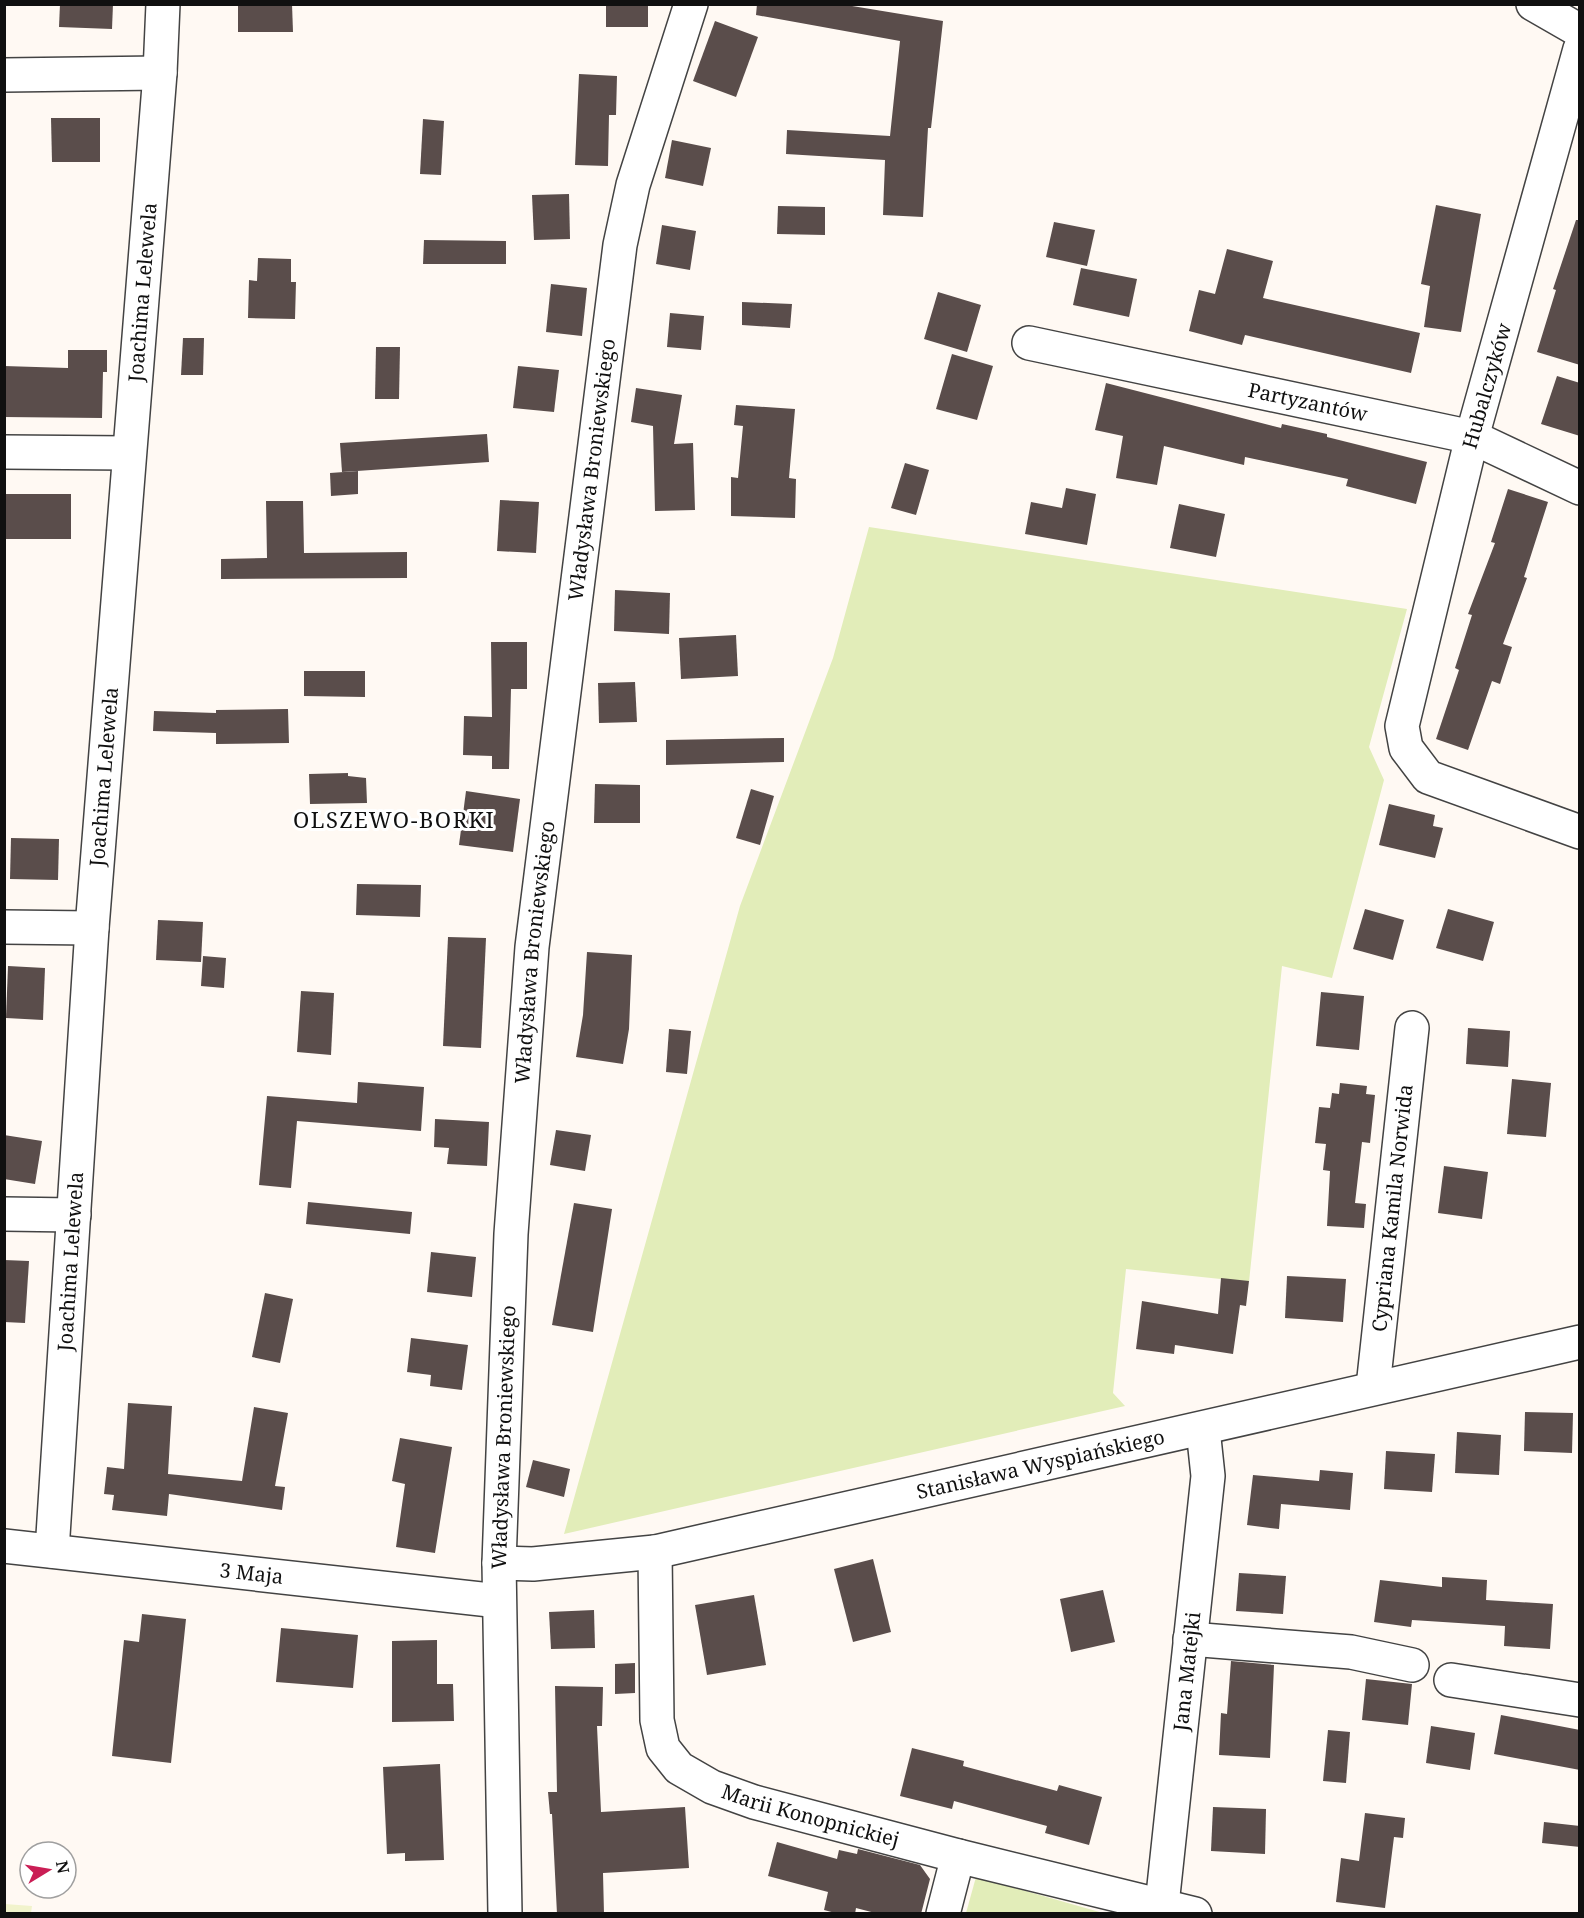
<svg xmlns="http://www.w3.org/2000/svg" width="1584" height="1918" font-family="'Noto Serif',serif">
  <rect width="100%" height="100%" fill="#fff9f3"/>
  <g fill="#e2edb9">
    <polygon points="869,527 1407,609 1369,747 1384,780 1332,978 1282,966 1249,1282 1126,1269 1113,1393 1125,1406 564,1534 740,906 833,658"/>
    <polygon points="976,1877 1103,1913 966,1913"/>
  </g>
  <polygon fill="#f1f3cc" points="5,1904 32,1906 31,1913 5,1913"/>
  <g fill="#5a4d4b">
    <polygon points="60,4 113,4 112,29 59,27"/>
    <polygon points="238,4 292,4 293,32 238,32"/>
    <rect x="606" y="4" width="42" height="23"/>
    <polygon points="757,4 840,4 943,21 931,128 928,128 923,217 883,215 885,160 786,154 787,130 890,136 900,41 756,15"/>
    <polygon points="715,21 758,37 736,97 693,81"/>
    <polygon points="579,74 617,76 616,115 609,115 608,166 575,165"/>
    <polygon points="51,118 100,118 100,162 52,162"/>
    <polygon points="423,119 444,121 441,175 420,174"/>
    <polygon points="672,140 711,148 703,186 665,178"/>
    <polygon points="569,194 570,239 534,240 532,195"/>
    <polygon points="1436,205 1481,214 1461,332 1424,327 1430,286 1421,284"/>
    <polygon points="778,206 825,207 825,235 777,234"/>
    <polygon points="1576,220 1580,220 1580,365 1537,352 1556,290 1553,289"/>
    <polygon points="1054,222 1095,230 1087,266 1046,257"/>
    <polygon points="662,225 696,231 690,270 656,264"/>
    <polygon points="424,240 506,241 506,264 423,264"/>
    <polygon points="1227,249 1273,261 1263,298 1420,333 1411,373 1245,335 1242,345 1189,331 1199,290 1215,294"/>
    <polygon points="258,258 291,259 291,282 296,282 295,319 248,318 249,280 257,281"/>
    <polygon points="1081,268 1137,279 1129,317 1073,305"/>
    <polygon points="551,284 587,288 582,336 546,332"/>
    <polygon points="938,292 981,305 967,352 924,339"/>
    <polygon points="742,302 792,304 790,328 742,325"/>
    <polygon points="670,313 704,316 701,350 667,347"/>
    <polygon points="183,338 204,338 203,375 181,375"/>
    <polygon points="376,347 400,347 399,399 375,399"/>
    <polygon points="68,350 107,350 107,372 103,372 102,418 4,417 4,366 68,368"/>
    <polygon points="952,354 993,366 977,420 936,409"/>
    <polygon points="518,366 559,370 554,412 513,408"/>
    <polygon points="1557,376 1580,383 1580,436 1541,424"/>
    <polygon points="1106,383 1281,428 1282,424 1327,434 1327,437 1427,462 1416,504 1346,486 1348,479 1245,457 1244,465 1164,446 1157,485 1116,478 1123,436 1095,430"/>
    <polygon points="636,388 682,395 674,444 693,443 695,510 655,511 653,426 631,422"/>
    <polygon points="736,405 795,409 789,478 796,479 795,518 731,516 731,477 738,478 743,426 734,425"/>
    <polygon points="487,434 489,462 342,472 340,443"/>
    <polygon points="905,463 929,470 916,515 891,508"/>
    <polygon points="358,471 358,494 331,496 330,473"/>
    <polygon points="1066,488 1096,494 1087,545 1025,534 1031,502 1062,508"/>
    <polygon points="1508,489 1548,502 1524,577 1527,578 1503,644 1512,647 1500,684 1492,681 1468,750 1436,739 1459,670 1455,668 1472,615 1468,614 1495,543 1491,542"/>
    <rect x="4" y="494" width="67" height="45"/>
    <polygon points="500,500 539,502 536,553 497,551"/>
    <polygon points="266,501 303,501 304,553 407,552 407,578 221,579 221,559 267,558"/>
    <polygon points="1179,504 1225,514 1216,557 1170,548"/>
    <polygon points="615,590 670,593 669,634 614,631"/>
    <polygon points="736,635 738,676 681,679 679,638"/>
    <polygon points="491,642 527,642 527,689 511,689 509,769 492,769 492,756 463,755 464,716 492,717"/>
    <polygon points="304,671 365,671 365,697 304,696"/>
    <polygon points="635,682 637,722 599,723 598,683"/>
    <polygon points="288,709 289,743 216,744 216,733 153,731 154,711 216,713 216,710"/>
    <polygon points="784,738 784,762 666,765 666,740"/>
    <polygon points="348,773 348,776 366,778 367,803 310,804 309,774"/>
    <polygon points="595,784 640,785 640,823 594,823"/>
    <polygon points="751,789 774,796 760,845 736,838"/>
    <polygon points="466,791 520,799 513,852 459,845"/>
    <polygon points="1389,804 1435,815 1433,826 1443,828 1435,858 1379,845"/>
    <polygon points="11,838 59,839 58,880 10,879"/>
    <polygon points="357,884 421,885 420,917 356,915"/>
    <polygon points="1365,909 1404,920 1393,960 1353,949"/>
    <polygon points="1448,909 1494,922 1483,961 1436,948"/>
    <polygon points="158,920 203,922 201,962 156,960"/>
    <polygon points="448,937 486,938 481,1048 443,1046"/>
    <polygon points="587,952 632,955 629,1029 623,1064 576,1057 583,1015"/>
    <polygon points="203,956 226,958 224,988 201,986"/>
    <polygon points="8,966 45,968 43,1020 6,1018"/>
    <polygon points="301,991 334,993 331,1055 297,1052"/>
    <polygon points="1321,992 1364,996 1359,1050 1316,1046"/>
    <polygon points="1468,1028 1510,1031 1508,1067 1466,1064"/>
    <polygon points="669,1029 691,1031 687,1074 666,1072"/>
    <polygon points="1512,1079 1551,1083 1546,1137 1507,1134"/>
    <polygon points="358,1082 424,1087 421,1131 297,1121 291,1188 259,1185 267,1096 357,1103"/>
    <polygon points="1340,1083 1367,1086 1366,1094 1375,1095 1370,1143 1362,1142 1355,1203 1366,1204 1364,1228 1327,1226 1330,1171 1323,1170 1326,1144 1315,1143 1319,1107 1330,1108 1332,1093 1339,1094"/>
    <polygon points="435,1119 489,1122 487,1166 447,1164 449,1148 434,1147"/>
    <polygon points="556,1130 591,1135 585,1171 550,1165"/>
    <polygon points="4,1135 42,1141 35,1184 4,1179"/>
    <polygon points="1444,1166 1488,1172 1482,1219 1438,1213"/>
    <polygon points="308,1202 412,1212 410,1234 306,1224"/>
    <polygon points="574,1203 612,1209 593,1332 552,1325"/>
    <polygon points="431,1252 476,1257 472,1297 427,1292"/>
    <polygon points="4,1260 29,1261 25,1323 4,1322"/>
    <polygon points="1287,1276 1346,1279 1343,1322 1285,1318"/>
    <polygon points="1221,1278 1249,1281 1246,1306 1240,1305 1233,1354 1175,1345 1174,1354 1136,1349 1142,1301 1218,1314"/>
    <polygon points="265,1293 293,1299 280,1363 252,1357"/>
    <polygon points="411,1338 468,1345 462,1390 430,1386 431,1375 407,1372"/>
    <polygon points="128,1403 172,1406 168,1474 242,1481 254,1407 288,1413 275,1486 285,1487 282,1510 169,1494 167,1516 112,1510 114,1495 104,1494 107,1467 124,1469"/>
    <polygon points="1525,1412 1573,1413 1572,1453 1524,1451"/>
    <polygon points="1457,1432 1501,1435 1499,1475 1455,1473"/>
    <polygon points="400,1438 452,1447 435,1553 396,1547 405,1484 392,1481"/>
    <polygon points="1386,1451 1435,1454 1432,1492 1384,1489"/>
    <polygon points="533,1460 570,1469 564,1497 526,1487"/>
    <polygon points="1320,1470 1353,1473 1350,1510 1281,1504 1279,1529 1247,1525 1253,1475 1319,1481"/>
    <polygon points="873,1559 891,1632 853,1642 834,1569"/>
    <polygon points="1239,1573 1286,1576 1283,1614 1236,1611"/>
    <polygon points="1442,1577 1487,1580 1486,1600 1553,1604 1550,1649 1504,1646 1505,1626 1412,1620 1411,1627 1374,1622 1380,1580 1442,1587"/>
    <polygon points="1103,1590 1115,1642 1071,1652 1060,1599"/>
    <polygon points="754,1595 766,1665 707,1675 695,1605"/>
    <polygon points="594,1610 595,1648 551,1649 549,1612"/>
    <polygon points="142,1614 186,1619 171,1763 112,1756 124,1640 139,1642"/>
    <polygon points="281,1628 358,1635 353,1688 276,1682"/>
    <polygon points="437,1640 437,1684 453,1684 454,1721 392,1722 392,1641"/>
    <polygon points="1231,1661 1274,1665 1270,1758 1219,1755 1221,1713 1227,1714"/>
    <polygon points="635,1663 635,1693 615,1694 615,1664"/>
    <polygon points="1366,1679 1412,1684 1408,1725 1362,1720"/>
    <polygon points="555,1686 603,1687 602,1726 597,1726 601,1812 685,1807 689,1868 603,1873 604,1914 557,1914 552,1814 550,1814 548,1792 557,1792"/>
    <polygon points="1501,1715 1580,1730 1580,1770 1494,1754"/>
    <polygon points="1431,1726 1475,1733 1470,1770 1426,1763"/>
    <polygon points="1328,1730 1350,1732 1346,1783 1323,1781"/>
    <polygon points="912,1748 964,1761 963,1766 1057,1791 1059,1785 1102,1797 1089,1845 1045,1833 1047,1826 954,1801 952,1809 900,1796"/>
    <polygon points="440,1764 444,1860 405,1861 405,1853 387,1854 383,1767"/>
    <polygon points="1213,1807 1266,1809 1265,1854 1211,1851"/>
    <polygon points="1365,1813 1405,1818 1403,1838 1394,1837 1385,1908 1336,1902 1341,1858 1359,1861"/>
    <polygon points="1544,1822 1580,1826 1580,1847 1542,1843"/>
    <polygon points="777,1842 837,1859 839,1850 857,1854 858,1849 920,1865 930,1879 921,1914 879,1914 856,1908 855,1914 839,1914 824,1910 828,1892 768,1876"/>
  </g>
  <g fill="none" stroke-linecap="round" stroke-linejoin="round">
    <defs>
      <g id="minor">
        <polyline points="1533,4 1580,31"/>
        <polyline points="1580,49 1472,437 1402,726 1406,748 1428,777 1580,832"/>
        <polyline points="4,75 160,73"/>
        <path id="s1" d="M1029,343L1472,437L1580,488"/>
        <polyline points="4,452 128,453"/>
        <polyline points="4,927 92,928"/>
        <polyline points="4,1214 74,1215"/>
        <path id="s2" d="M1373,1387L1412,1028"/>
        <path id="s3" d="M4,1546L499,1601"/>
        <path id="s4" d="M52,1551L92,928L160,73L163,4"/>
        <path id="s5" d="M655,1552L657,1720L663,1748L679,1768L712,1787L754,1802L958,1856L1195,1914"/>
        <path id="s6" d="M499,1563L533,1564L655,1552L1580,1342"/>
        <polyline points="1190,1639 1351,1652 1412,1665"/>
        <polyline points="1451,1680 1580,1700"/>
        <path id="s7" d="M505,1914L499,1563L511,1234L532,947L620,245L633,185L691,4"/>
        <polyline points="943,1914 958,1856"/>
        <path id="s8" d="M1161,1914L1208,1476L1203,1429"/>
      </g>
    </defs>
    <use href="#minor" stroke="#434343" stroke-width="36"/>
    <use href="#minor" stroke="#fff" stroke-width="33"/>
  </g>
  <g text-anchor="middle" stroke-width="6" stroke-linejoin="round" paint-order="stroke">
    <g font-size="20" fill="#101010" stroke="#fff">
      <text dy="7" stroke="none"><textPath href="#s4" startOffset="1262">Joachima Lelewela</textPath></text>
      <text transform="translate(1487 386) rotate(-74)" y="7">Hubalczyków</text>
      <text dy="7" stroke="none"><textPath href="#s1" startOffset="285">Partyzantów</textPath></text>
      <text dy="7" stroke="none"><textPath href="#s7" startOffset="1449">Władysława Broniewskiego</textPath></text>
      <text dy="7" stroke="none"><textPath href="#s4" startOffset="776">Joachima Lelewela</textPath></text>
      <text dy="7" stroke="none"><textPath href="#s7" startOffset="963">Władysława Broniewskiego</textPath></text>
      <text dy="7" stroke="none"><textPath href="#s2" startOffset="180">Cypriana Kamila Norwida</textPath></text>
      <text dy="7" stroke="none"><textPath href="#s4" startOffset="290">Joachima Lelewela</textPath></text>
      <text dy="7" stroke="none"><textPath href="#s7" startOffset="477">Władysława Broniewskiego</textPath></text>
      <text dy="7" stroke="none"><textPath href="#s6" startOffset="552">Stanisława Wyspiańskiego</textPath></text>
      <text dy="7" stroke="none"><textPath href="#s3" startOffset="249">3 Maja</textPath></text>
      <text dy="7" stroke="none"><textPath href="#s8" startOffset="244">Jana Matejki</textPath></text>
      <text dy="7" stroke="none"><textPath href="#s5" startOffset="363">Marii Konopnickiej</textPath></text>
    </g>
    <g font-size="22" letter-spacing="1.5" fill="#101010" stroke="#fff">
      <text x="394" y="828">OLSZEWO-BORKI</text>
    </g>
  </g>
  <rect width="1584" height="1918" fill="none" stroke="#101010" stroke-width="12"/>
  <g transform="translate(48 1870) rotate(79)"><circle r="28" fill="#ffffff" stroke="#9f9f9f" stroke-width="1.5"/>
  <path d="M0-4.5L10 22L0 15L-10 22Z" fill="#ca1e55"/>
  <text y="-9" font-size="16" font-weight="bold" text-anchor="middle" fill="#101010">N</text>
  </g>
</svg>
